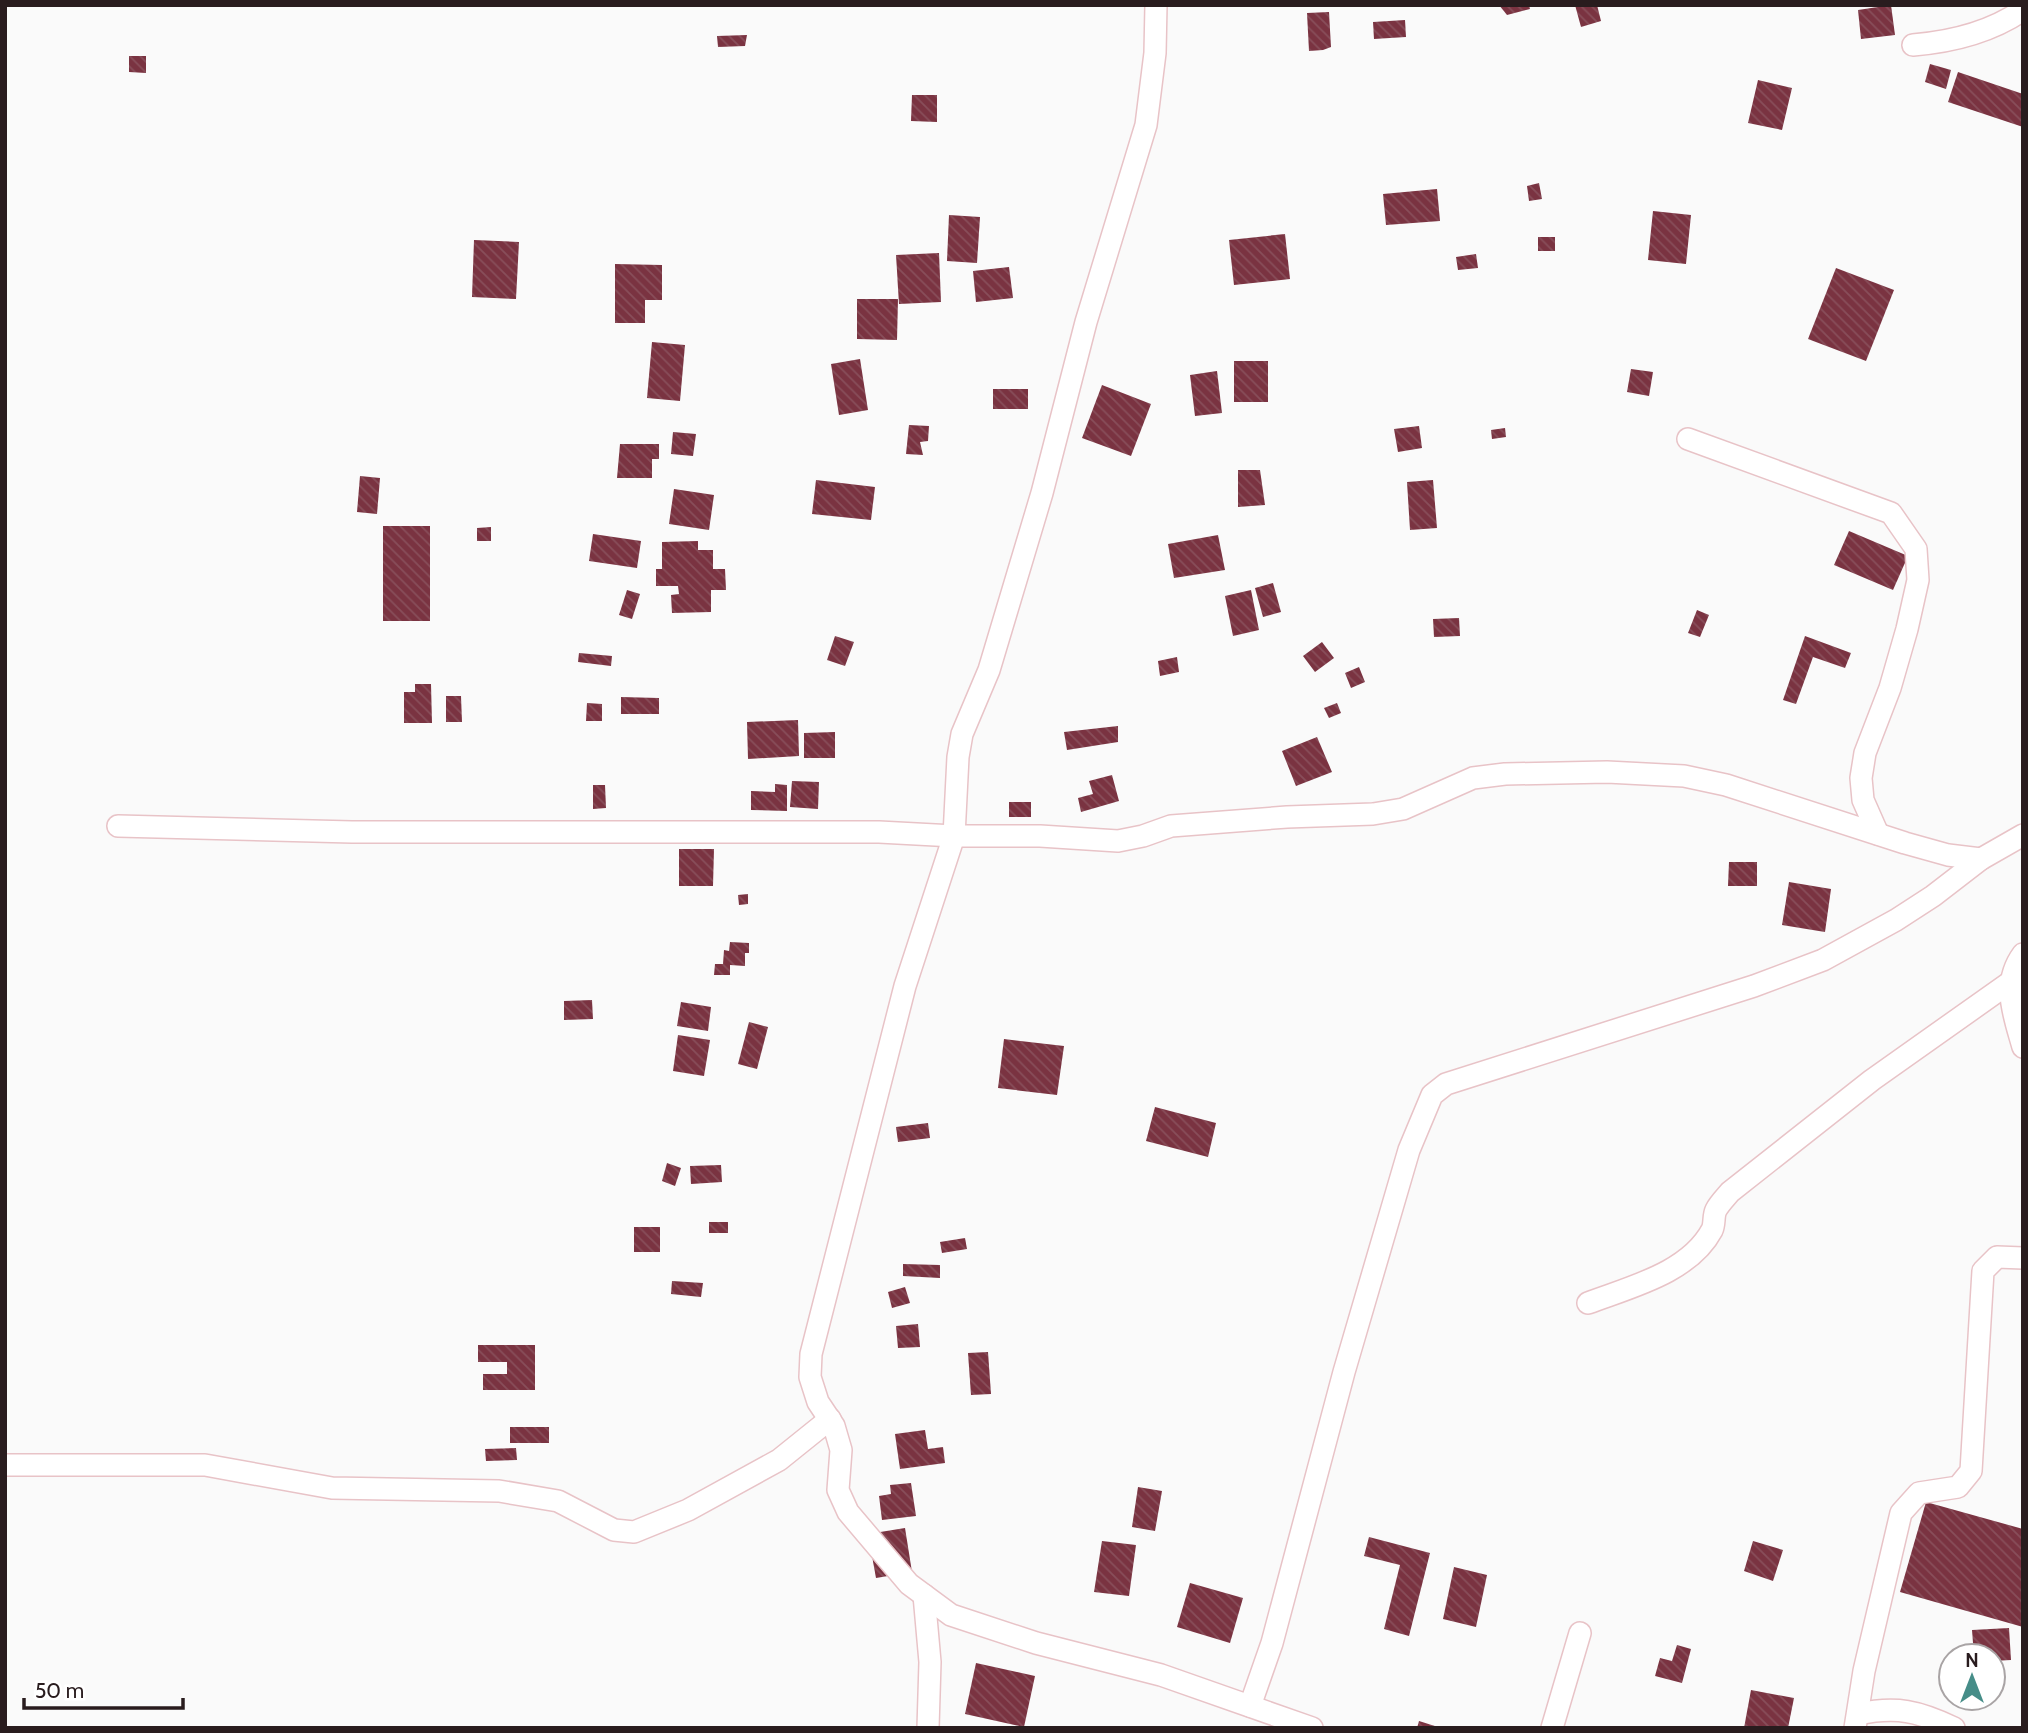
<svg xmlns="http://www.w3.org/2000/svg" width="2028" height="1733" font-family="Cabin,sans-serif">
  <defs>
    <pattern id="building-back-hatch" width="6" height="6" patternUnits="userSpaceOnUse" patternTransform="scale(1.75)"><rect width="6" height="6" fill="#7a3341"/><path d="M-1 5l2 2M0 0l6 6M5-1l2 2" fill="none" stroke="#884e5a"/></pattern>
  </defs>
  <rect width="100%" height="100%" fill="#fafafa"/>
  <g fill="url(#building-back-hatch)">
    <polygon points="1499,5 1529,5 1530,9 1507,15"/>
    <polygon points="1575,5 1597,5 1601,21 1581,27"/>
    <polygon points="1891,5 1895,35 1861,39 1858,10"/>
    <polygon points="1329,12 1331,47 1323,50 1309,51 1307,13"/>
    <polygon points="1405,20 1406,37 1374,39 1373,22"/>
    <polygon points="747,35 745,46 718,47 717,36"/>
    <polygon points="129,56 146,56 146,73 129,72"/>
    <polygon points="1930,64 1951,70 1946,89 1925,82"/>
    <polygon points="1958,72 2023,94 2023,127 1948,102"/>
    <polygon points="1758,80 1792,88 1782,130 1748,123"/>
    <polygon points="912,95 937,95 937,122 911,121"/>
    <polygon points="1539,183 1542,199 1529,201 1527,186"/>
    <polygon points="1437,189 1440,221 1386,225 1383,194"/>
    <polygon points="1653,211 1691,215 1686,264 1648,260"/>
    <polygon points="949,215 980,217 977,263 947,261"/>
    <polygon points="1285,234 1290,279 1234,285 1229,240"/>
    <rect x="1538" y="237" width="17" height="14"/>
    <polygon points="474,240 519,242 516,299 472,297"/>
    <polygon points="939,253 941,302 899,304 896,255"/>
    <polygon points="1476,254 1478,268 1458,270 1456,257"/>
    <polygon points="615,264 662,265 662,300 645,300 645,323 615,323"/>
    <polygon points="1009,267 1013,298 976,302 973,271"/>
    <polygon points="1836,268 1894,290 1866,361 1808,339"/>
    <polygon points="857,299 898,299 897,340 857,339"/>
    <polygon points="652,342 685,345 680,401 647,398"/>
    <polygon points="860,359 868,410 839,415 831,364"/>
    <rect x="1234" y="361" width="34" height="41"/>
    <polygon points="1631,369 1653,372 1649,396 1627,392"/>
    <polygon points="1217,371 1222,413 1195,416 1190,375"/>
    <polygon points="1102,385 1151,404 1131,456 1082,438"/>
    <rect x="993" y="389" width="35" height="20"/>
    <polygon points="909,425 929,426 928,441 920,442 923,455 906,454"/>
    <polygon points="1419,426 1422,448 1398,452 1394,429"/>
    <polygon points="1505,428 1506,437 1492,439 1491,430"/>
    <polygon points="673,432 696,434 693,456 671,454"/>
    <polygon points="620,444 659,444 659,459 652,459 652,478 617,478"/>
    <polygon points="1238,470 1260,470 1265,505 1238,507"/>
    <polygon points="360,476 380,478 377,514 357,512"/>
    <polygon points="816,480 875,487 871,520 812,514"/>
    <polygon points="1433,480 1437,528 1410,530 1407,482"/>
    <polygon points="674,489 714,495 709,530 669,524"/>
    <rect x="383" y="526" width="47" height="95"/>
    <polygon points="491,527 491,541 477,541 477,528"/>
    <polygon points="1849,531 1908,556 1893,590 1834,565"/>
    <polygon points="593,534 641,541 637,568 589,561"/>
    <polygon points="1218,535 1225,570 1174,578 1168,544"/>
    <polygon points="698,541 698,550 713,550 713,569 725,569 726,590 711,590 711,612 672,613 671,595 679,594 678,586 656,586 656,569 662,569 662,542"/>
    <polygon points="1273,583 1281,612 1263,617 1255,588"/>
    <polygon points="627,590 640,594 632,619 619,615"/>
    <polygon points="1251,590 1259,630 1233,636 1225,596"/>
    <polygon points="1697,610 1709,615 1700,637 1688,633"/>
    <polygon points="1459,618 1460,636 1434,637 1433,619"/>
    <polygon points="835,636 854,642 845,666 827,660"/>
    <polygon points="1805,636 1851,653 1845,668 1813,657 1796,704 1783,700"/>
    <polygon points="1322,642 1334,658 1315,672 1303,656"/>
    <polygon points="579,653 612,656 611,666 578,662"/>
    <polygon points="1177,657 1179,672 1160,676 1158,661"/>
    <polygon points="1359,667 1365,682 1351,688 1345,673"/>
    <polygon points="415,684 431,684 432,723 404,723 404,692 415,692"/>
    <polygon points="446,696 461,696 462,722 446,722"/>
    <polygon points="621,697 659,698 659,714 621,714"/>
    <polygon points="587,703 602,704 602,721 586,721"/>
    <polygon points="1337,703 1341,713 1329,718 1324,708"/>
    <polygon points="798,720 799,756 748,759 747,722"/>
    <polygon points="1118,726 1118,742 1067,750 1064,732"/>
    <polygon points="835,732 835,758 804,758 804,733"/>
    <polygon points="1317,737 1332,772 1296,786 1282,751"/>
    <polygon points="1112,775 1119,801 1081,812 1078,798 1093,794 1089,781"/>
    <polygon points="792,781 819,782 818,809 790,807"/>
    <polygon points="775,784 787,785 787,811 751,810 751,791 775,792"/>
    <polygon points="593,785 605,785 606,808 593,809"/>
    <rect x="1009" y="802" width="22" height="15"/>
    <polygon points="679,849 714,849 713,886 679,886"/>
    <polygon points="1729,862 1757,862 1757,886 1728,886"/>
    <polygon points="1789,882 1831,889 1825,932 1782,925"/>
    <polygon points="748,894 748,904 739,905 738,895"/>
    <polygon points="730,942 749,943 749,953 745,953 745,966 730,965 730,975 714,975 715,964 723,964 724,950 729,951"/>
    <polygon points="592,1000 593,1019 564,1020 564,1001"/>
    <polygon points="681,1002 711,1007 708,1031 677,1026"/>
    <polygon points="749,1022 768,1027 757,1069 738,1064"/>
    <polygon points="678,1035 710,1040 704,1076 673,1071"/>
    <polygon points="1004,1039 1064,1046 1057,1095 998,1088"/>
    <polygon points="1155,1107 1216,1123 1208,1157 1146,1141"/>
    <polygon points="928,1123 930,1138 898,1142 896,1127"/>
    <polygon points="667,1163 681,1168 675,1186 662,1181"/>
    <polygon points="721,1165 722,1182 691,1184 690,1166"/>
    <rect x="709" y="1222" width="19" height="11"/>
    <rect x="634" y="1227" width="26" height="25"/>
    <polygon points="965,1238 967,1249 942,1253 940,1242"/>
    <polygon points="903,1264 940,1265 940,1278 903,1276"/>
    <polygon points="672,1281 703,1283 701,1297 671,1294"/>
    <polygon points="905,1287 910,1303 892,1308 888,1292"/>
    <polygon points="918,1324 920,1347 898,1348 896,1326"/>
    <polygon points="478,1345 535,1345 535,1390 483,1390 483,1374 507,1374 507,1362 478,1362"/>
    <polygon points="988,1352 991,1394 971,1395 968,1353"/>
    <rect x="510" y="1427" width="39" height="16"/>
    <polygon points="925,1430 928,1449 943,1447 945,1463 900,1469 895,1434"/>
    <polygon points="516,1448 517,1460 486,1461 485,1449"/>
    <polygon points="911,1483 916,1516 882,1520 879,1496 891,1494 890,1485"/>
    <polygon points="1138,1487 1162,1491 1155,1531 1132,1527"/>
    <polygon points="1926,1502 2023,1529 2023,1627 1900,1592"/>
    <polygon points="905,1528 912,1572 876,1578 868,1534"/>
    <polygon points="1369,1537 1430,1553 1409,1636 1384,1629 1400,1565 1364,1556"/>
    <polygon points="1102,1541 1136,1545 1129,1596 1094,1592"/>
    <polygon points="1753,1541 1783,1550 1773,1581 1744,1571"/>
    <polygon points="1454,1567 1487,1575 1476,1627 1443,1619"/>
    <polygon points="1190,1583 1243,1598 1230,1643 1177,1627"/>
    <polygon points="2009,1628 2011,1660 1993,1661 1993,1656 1974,1656 1972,1630"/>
    <polygon points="1677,1645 1691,1649 1682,1683 1655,1676 1660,1658 1672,1661"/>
    <polygon points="976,1663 1035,1676 1024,1727 965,1714"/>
    <polygon points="1751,1690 1794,1698 1788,1728 1744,1728"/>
    <polygon points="1419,1721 1438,1727 1438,1728 1417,1728"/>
  </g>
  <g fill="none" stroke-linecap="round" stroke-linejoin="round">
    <defs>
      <g id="street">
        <polyline points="1156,5 1155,53 1146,125 1086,322 1042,493 989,670 962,734 958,757 954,836 905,986 811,1354 810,1377 818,1402 834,1426 841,1450 838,1490 848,1512 909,1584 951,1615 1036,1643 1161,1675 1312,1728"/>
        <path d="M1913,45C1951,42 1991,32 2023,10"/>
        <polyline points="1688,439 1891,513 1916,549 1918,580 1907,629 1890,688 1865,753 1861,778 1863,800 1878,834"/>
        <polyline points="118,826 352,832 879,832 954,836 1040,836 1118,841 1143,836 1171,826 1287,817 1373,814 1403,809 1473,778 1505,774 1607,772 1684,776 1726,785 1905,843 1948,855 1981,859"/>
        <path d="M2023,954C2001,984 2014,1015 2023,1047"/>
        <path d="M1588,1303C1630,1287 1689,1273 1712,1230C1715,1224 1713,1216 1716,1210C1719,1204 1725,1198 1730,1192L1872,1080L2009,983"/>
        <polyline points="5,1465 205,1465 332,1488 499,1491 558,1501 614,1530 634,1532 688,1510 779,1460 830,1419"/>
        <polyline points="924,1595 930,1662 928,1728"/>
        <polyline points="1250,1706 1272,1643 1344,1372 1409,1150 1432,1095 1446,1084 1754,986 1823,960 1896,920 1933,896 1981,859 2023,835"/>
        <path d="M1858,1714C1897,1706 1918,1711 1954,1728"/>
        <polyline points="1552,1728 1580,1633"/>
        <polyline points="1855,1728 1864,1671 1901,1513 1919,1493 1958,1487 1971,1471 1983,1271 1997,1257 2023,1258"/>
      </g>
    </defs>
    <use href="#street" stroke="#e8c3c7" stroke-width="24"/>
    <use href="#street" stroke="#fff" stroke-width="21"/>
  </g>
  <rect width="2028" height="1733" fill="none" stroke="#291c1e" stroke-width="14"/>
  <g transform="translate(1972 1677)"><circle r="33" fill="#ffffff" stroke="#a9a4a5" stroke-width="2"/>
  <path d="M0-5L12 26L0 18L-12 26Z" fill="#468d88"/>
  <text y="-10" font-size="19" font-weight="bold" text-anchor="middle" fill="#291c1e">N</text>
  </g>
  <path d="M24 1698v10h159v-10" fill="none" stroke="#291c1e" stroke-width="3.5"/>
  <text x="35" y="1698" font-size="21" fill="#291c1e" stroke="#ffffff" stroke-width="5" paint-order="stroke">50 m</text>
</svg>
